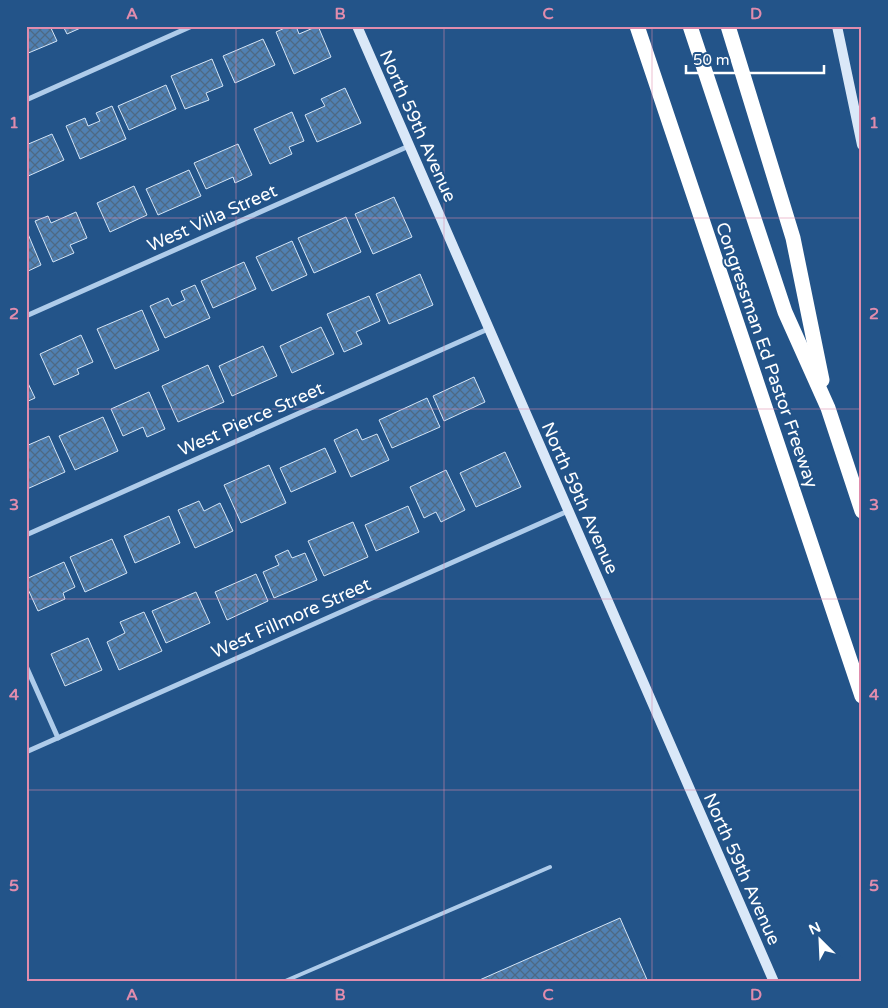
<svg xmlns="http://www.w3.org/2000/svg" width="888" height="1008" font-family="'Varela Round',sans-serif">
  <defs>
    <pattern id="building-cross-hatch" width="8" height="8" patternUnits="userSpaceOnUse" patternTransform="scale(1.25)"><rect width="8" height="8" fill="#5080b2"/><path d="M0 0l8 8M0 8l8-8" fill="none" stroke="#4e6984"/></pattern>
  </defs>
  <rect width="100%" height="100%" fill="#235489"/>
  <g fill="url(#building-cross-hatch)" stroke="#d4e5f7">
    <polygon points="26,26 50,26 57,41 26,54"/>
    <polygon points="63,26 85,26 67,34"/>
    <polygon points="289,26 296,26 299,34 318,26 331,57 294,74 276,32"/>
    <polygon points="263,39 275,65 235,83 223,56"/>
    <polygon points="212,59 223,86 206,93 209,100 185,109 171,76"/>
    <polygon points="166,85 176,109 129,130 118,106"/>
    <polygon points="345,88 361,123 317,142 305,115 325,106 321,99"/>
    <polygon points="112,106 126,139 80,159 66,126 85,118 88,126 100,121 96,113"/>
    <polygon points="292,112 304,141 289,147 292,154 270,164 254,129"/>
    <polygon points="52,134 64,160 26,177 26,145"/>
    <polygon points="238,144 252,175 235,183 233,177 206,189 194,163"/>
    <polygon points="189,170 201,196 158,215 146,189"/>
    <polygon points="134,186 147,215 110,232 97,203"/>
    <polygon points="394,197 412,237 373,254 355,214"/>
    <polygon points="76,212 87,238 70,245 74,253 53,262 35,221 48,216 51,223"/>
    <polygon points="346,217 361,252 314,273 298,238"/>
    <polygon points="28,234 41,265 26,272 26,235"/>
    <polygon points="292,241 307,275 272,291 256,257"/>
    <polygon points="244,262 256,289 213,308 201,281"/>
    <polygon points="420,274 433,305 389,324 376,294"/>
    <polygon points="195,285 210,318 165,338 150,306 168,298 172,306 185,300 181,291"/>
    <polygon points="369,296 380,321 356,332 362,344 344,352 327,314"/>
    <polygon points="142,310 159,350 115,369 97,329"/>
    <polygon points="321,327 334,354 292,373 280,346"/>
    <polygon points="81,335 93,362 77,369 79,374 54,385 40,354"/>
    <polygon points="263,346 277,376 232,396 219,366"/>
    <polygon points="208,365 224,402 178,422 162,386"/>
    <polygon points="474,377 485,402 444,421 433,396"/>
    <polygon points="26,379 35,398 26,402"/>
    <polygon points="149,392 165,429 147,437 143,427 123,436 111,409"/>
    <polygon points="427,398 440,427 392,448 379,420"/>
    <polygon points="103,417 118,451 75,470 59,436"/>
    <polygon points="357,429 362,440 377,434 389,460 351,477 334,440"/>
    <polygon points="49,436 65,472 27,489 26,446"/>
    <polygon points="325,448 336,472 291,492 280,468"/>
    <polygon points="505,452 521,487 476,507 460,473"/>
    <polygon points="269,465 286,503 241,523 224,485"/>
    <polygon points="446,470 465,510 441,522 436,512 424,518 410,487"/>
    <polygon points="199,501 204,511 220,503 233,531 195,548 178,510"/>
    <polygon points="408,506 419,532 376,551 365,525"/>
    <polygon points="169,516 180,543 135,563 124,536"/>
    <polygon points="353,522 368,557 324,576 308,541"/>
    <polygon points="112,539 127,573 85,592 70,557"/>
    <polygon points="288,550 292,558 305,553 317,580 274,598 263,572 279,565 275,556"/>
    <polygon points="64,562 75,587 63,593 65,599 38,611 26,585 26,579"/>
    <polygon points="256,574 268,601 227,620 215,592"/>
    <polygon points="196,592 210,623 166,643 152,611"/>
    <polygon points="144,612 162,651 119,670 107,642 125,633 120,622"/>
    <polygon points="88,638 102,670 65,686 51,654"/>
    <polygon points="620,918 648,982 475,982"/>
  </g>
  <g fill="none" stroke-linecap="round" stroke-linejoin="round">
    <polyline stroke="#afccea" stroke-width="4" points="283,982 550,867"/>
    <g stroke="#afccea" stroke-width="5">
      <polyline points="26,100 192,26"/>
      <polyline points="26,316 409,146"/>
      <polyline points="26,535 488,329"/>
      <polyline points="26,666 58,738"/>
      <polyline points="26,752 568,511"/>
    </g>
    <g stroke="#dae8f8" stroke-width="10">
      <polyline points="357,26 774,982"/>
      <polyline points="837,26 862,145"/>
    </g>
    <g stroke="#fff" stroke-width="15">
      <polyline points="637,26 862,696"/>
      <polyline points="690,26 785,312 828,408 862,511"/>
      <polyline points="728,26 793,238 822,380"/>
    </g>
  </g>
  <path fill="none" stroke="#e08cad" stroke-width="1" stroke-opacity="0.55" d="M236,26V982M444,26V982M652,26V982M26,218H862M26,409H862M26,599H862M26,790H862"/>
  <g text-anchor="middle" stroke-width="4" stroke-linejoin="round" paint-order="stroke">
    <g font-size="18" fill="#fff" stroke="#235489">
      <text transform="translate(418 126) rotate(66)" y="6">North 59th Avenue</text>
      <text transform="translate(212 218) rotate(-24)" y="6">West Villa Street</text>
      <text transform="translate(767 355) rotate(71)" y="6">Congressman Ed Pastor Freeway</text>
      <text transform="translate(251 419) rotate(-24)" y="6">West Pierce Street</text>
      <text transform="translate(580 498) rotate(66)" y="6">North 59th Avenue</text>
      <text transform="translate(291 618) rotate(-24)" y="6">West Fillmore Street</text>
      <text transform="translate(742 869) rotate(66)" y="6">North 59th Avenue</text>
    </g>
  </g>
  <rect width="888" height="1008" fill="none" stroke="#235489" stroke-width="55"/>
  <g transform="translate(820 940) rotate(336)" stroke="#235489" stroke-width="4" paint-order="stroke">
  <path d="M0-4L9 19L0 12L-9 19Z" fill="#ffffff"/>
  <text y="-8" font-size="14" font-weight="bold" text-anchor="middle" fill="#ffffff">N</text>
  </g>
  <path d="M686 65v8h138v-8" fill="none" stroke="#ffffff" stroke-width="2.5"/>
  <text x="693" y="65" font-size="15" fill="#ffffff" stroke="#235489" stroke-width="4" paint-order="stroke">50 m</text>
  <rect x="28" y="28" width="832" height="952" fill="none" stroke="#e08cad" stroke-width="2"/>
  <g font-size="16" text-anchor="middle" font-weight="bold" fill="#e08cad">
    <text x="132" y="19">A</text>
    <text x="340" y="19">B</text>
    <text x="548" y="19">C</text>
    <text x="756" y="19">D</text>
    <text x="14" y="128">1</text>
    <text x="874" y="128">1</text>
    <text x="14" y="319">2</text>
    <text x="874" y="319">2</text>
    <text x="14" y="510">3</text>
    <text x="874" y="510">3</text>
    <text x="14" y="700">4</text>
    <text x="874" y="700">4</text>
    <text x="14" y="891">5</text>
    <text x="874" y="891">5</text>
    <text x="132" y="1000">A</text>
    <text x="340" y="1000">B</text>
    <text x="548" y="1000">C</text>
    <text x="756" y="1000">D</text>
  </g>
</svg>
